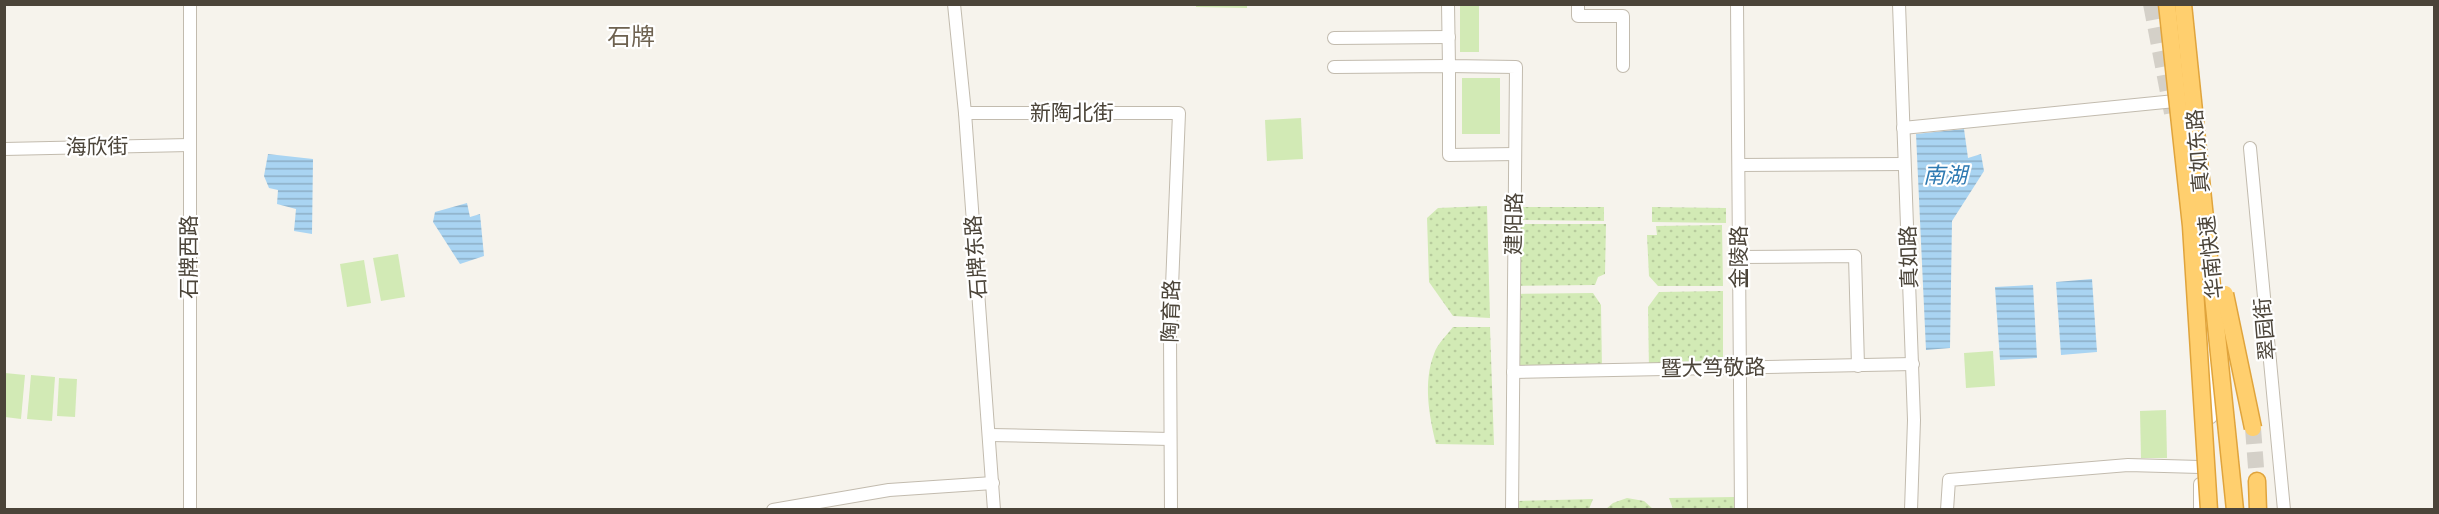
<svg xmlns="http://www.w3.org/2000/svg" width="2439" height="514" font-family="'IBM Plex Sans','Noto Sans SC',sans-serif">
  <defs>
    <pattern id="grass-dots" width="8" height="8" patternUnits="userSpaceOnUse" patternTransform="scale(1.5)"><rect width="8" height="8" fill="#d2eab5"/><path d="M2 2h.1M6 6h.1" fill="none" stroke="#b6ca9c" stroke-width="1.8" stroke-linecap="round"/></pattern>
    <pattern id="water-rules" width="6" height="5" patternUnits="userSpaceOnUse" patternTransform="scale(1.5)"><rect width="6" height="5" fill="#a9d4f2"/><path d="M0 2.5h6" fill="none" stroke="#8caec5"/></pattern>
  </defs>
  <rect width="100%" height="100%" fill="#f6f3ec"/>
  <g fill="url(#grass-dots)">
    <polygon points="1487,206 1490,318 1453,316 1429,282 1427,218 1438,208"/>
    <polygon points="1519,207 1604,207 1604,221 1519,220"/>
    <polygon points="1652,207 1726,208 1726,223 1652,222"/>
    <polygon points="1514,224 1606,224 1605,274 1598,277 1595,285 1513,286"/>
    <polygon points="1722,225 1723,286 1658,286 1649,276 1647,235 1657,235 1656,226"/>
    <polygon points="1723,291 1723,368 1649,370 1648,307 1659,292"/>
    <polygon points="1593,293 1601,305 1602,371 1513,372 1513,294"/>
    <path d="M1453,327H1490L1494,445L1436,444C1429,416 1423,382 1434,354C1437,344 1447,335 1453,327Z"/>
    <polygon points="1734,497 1734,510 1673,509 1669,498"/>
    <polygon points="1627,498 1644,501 1653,509 1606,509 1613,503"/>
    <polygon points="1593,499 1589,509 1516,510 1517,501"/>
  </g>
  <g fill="#d2eab5">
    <polygon points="1196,5 1247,5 1247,8 1196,7"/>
    <rect x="1460" y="5" width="19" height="47"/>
    <rect x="1462" y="78" width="38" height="56"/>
    <polygon points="1301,118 1303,159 1267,161 1265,120"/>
    <polygon points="398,254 405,297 381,301 373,258"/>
    <polygon points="364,260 371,303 347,307 340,264"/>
    <polygon points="1993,351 1995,386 1966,388 1964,353"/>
    <polygon points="5,373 25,375 21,419 5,417"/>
    <polygon points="31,375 55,377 52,421 27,419"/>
    <polygon points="59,378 77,379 75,417 57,416"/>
    <polygon points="2166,410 2167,458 2141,458 2140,411"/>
  </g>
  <g fill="url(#water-rules)">
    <polygon points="1964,129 1968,158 1981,154 1984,171 1952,221 1950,348 1926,350 1916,134"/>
    <polygon points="268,154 313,159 312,234 294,231 296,209 277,204 278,190 269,188 264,176"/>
    <polygon points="467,203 470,217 480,214 484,256 460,264 433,222 435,212"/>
    <polygon points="2092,279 2097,352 2061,355 2056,282"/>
    <polygon points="2033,285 2037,358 2000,360 1995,287"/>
  </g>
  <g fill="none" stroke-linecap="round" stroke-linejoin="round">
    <g stroke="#d4d0c8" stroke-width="16" stroke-dasharray="16 8" stroke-linecap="butt">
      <polyline points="2151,4 2172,113"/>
      <polyline points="2253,428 2257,481"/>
    </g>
    <defs>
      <g id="minor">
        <polyline points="190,4 190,510"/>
        <polyline points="954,4 965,113 994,510"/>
        <polyline points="1448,4 1449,66 1516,67 1512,510"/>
        <polyline points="1578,4 1578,16 1623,16 1623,66"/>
        <polyline points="1737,4 1741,510"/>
        <polyline points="1899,4 1914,420 1911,510"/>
        <polyline points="1334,38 1449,37"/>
        <polyline points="1334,67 1449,66 1449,155 1515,154"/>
        <polyline points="965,113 1179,113 1170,336 1171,510"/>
        <polyline points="1903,128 2185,100"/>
        <polyline points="2250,148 2284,510"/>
        <polyline points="4,149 189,145"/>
        <polyline points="1739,165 1904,164"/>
        <polyline points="1739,257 1855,256 1858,366"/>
        <polyline points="2206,303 2211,417"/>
        <polyline points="1513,372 1913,364"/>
        <polyline points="990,435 1170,439"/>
        <polyline points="773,510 889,490 993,483"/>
        <polyline points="1947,510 1949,480 2128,465 2200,467"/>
        <polyline points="2200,510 2200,484"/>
      </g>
      <polyline id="highway" points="2257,481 2258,510"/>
    </defs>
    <use href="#minor" stroke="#c2bbae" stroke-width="14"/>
    <use href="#highway" stroke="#e0a43c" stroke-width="19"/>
    <use href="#minor" stroke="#fff" stroke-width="12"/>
    <use href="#highway" stroke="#ffcf6e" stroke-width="16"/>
    <defs>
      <g id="highway-bridge">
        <polyline points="2167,4 2191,226 2209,510"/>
        <polyline points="2183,4 2235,510"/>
        <polyline points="2225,294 2253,428"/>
      </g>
    </defs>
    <use href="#highway-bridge" stroke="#e0a43c" stroke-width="19" stroke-linecap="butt"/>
    <use href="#highway-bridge" stroke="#ffcf6e" stroke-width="16"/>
  </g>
  <g text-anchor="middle" stroke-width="4.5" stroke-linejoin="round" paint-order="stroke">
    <g font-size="21" fill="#4b4439" stroke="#fff">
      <text x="1072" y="120">新陶北街</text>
      <text transform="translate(97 147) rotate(-1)" y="7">海欣街</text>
      <text transform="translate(2198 151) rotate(-95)" y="7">真如东路</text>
      <text transform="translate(1514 224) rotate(-89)" y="7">建阳路</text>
      <text transform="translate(189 257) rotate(-90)" y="7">石牌西路</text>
      <text transform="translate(976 257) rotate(-94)" y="7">石牌东路</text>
      <text transform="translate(1739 257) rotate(-90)" y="7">金陵路</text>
      <text transform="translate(1909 257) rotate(-92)" y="7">真如路</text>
      <text transform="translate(2211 257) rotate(-96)" y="7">华南快速</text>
      <text transform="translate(1171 311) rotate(-88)" y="7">陶育路</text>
      <text transform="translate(2265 329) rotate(-95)" y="7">翠园街</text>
      <text transform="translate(1713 368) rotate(-1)" y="7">暨大笃敬路</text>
    </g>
    <g font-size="22" font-style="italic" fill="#2e7ab2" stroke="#fff">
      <text x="1945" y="183">南湖</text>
    </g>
    <g font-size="24" fill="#6e6250" stroke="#fff">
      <text x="631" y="45">石牌</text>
    </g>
  </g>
  <rect width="2439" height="514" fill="none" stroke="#4b4439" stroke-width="12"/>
</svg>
